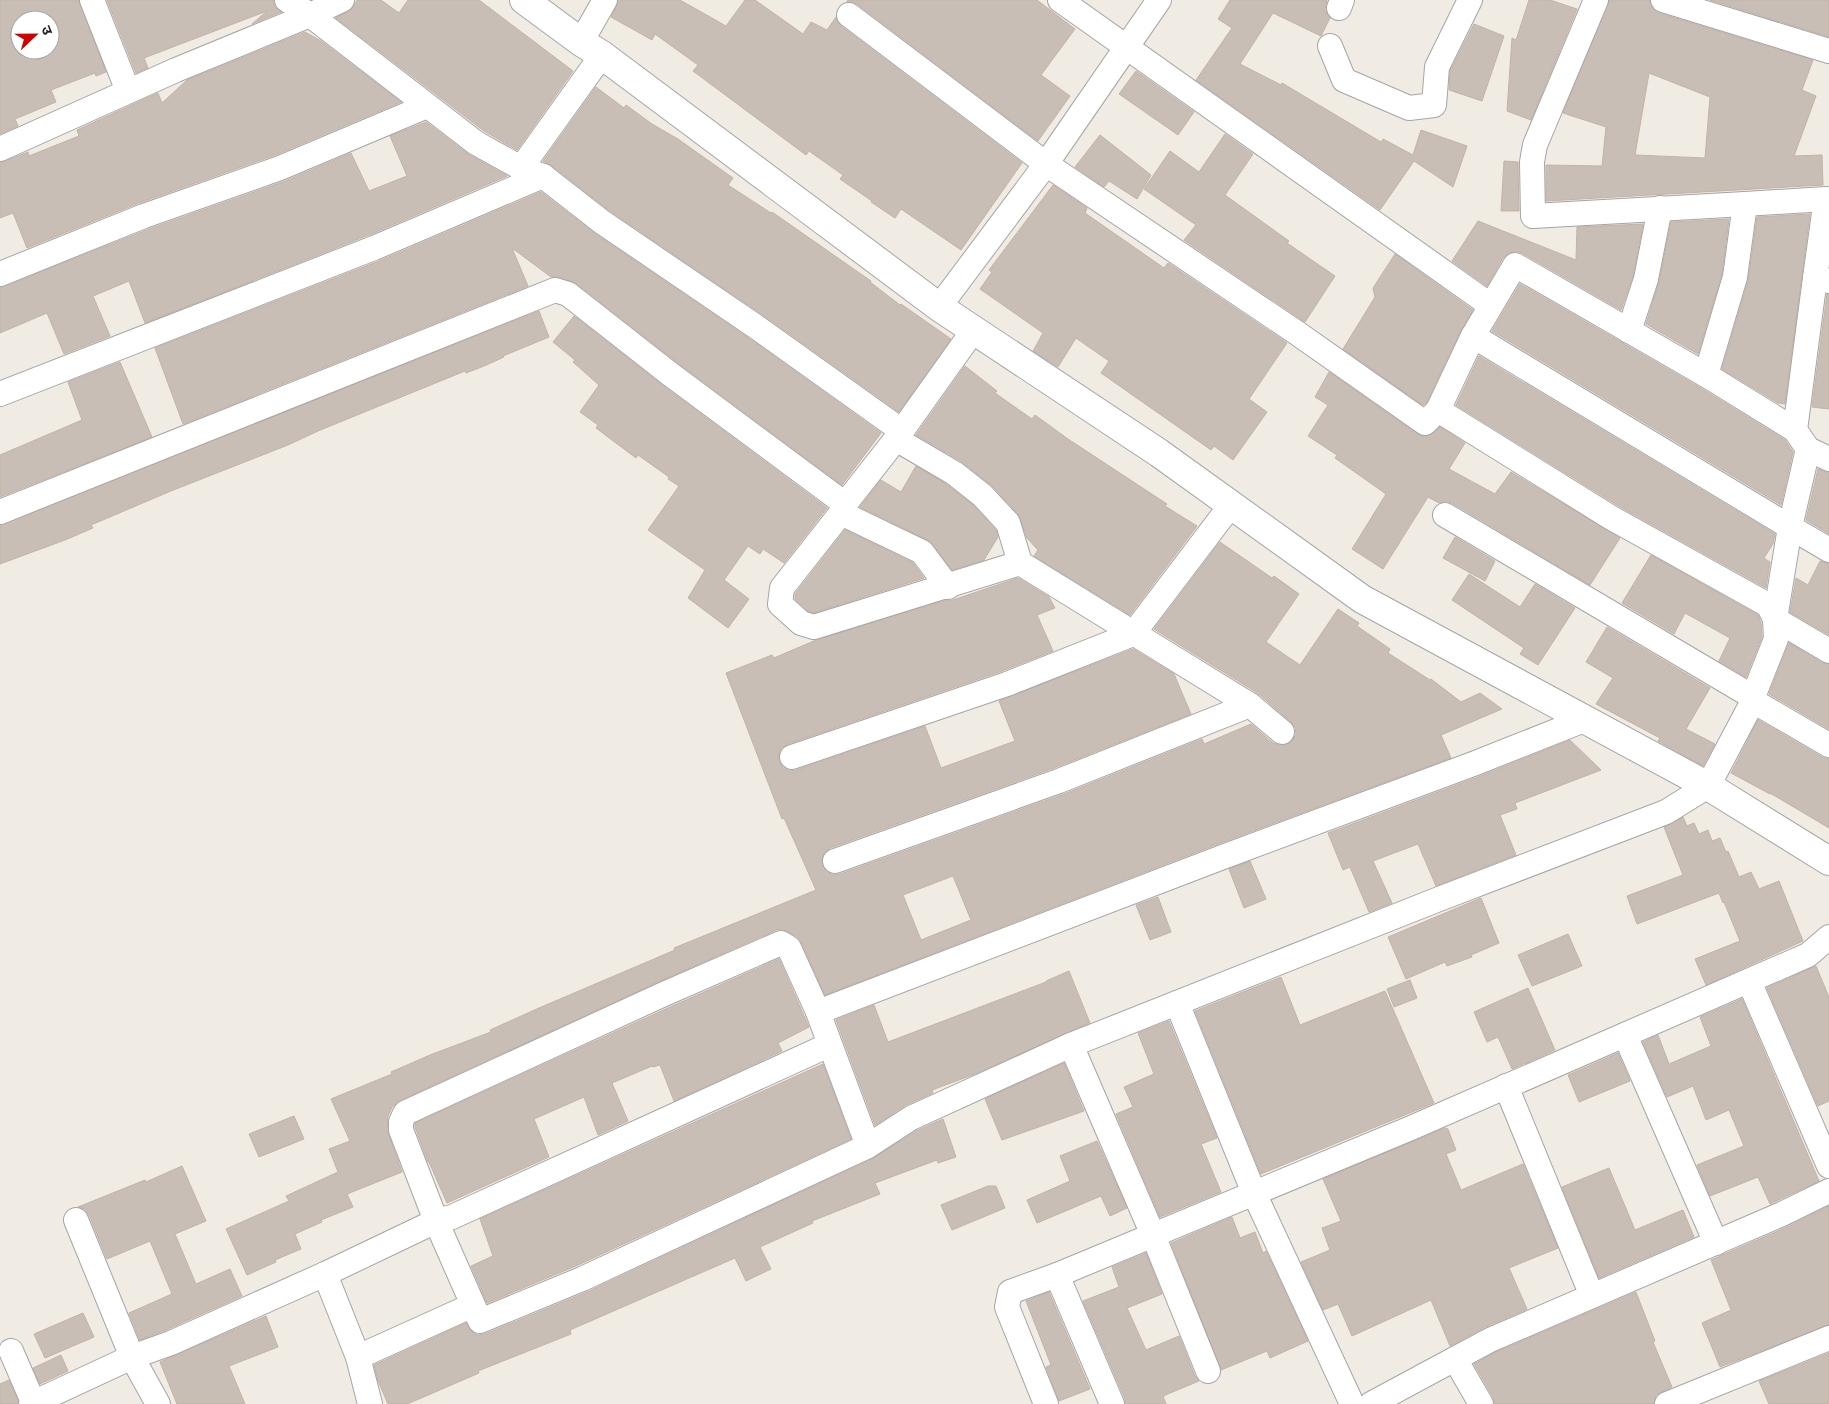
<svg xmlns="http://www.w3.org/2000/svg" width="1829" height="1404" font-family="Manrope,'Noto Sans Devanagari',sans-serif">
  <rect width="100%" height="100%" fill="#f0ece4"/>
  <g fill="#c8beb6" stroke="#c3b3a5" fill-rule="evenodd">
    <path d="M0,0H79L106,72L96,76L95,73L51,90L56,102L15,119L18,126L0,134ZM20,20H50V50H20Z"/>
    <polygon points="107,0 273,0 275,7 281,12 252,24 267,11 144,58 148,68 136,73"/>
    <polygon points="357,0 381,0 399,13 408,0 479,0 573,71 517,150 484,131 336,18 353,8"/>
    <polygon points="619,0 680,0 726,26 745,0 755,0 803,34 811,22 827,30 836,17 841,26 1022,163 961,250 901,209 895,218 871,202 872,201 840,179 843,175 809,151 806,155 693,71 698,65 655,34 652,40 611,17"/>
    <polygon points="848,0 1037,0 1075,29 1041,75 1070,96 1038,141 857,4 847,2"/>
    <polygon points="1230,0 1327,0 1325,10 1330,18 1321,36 1273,13 1240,64 1281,85 1282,83 1381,142 1383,139 1413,155 1421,130 1467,146 1453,187 1414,161 1380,210 1196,80 1232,28 1218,19"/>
    <polygon points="1529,0 1550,0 1577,9 1531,120 1507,111 1512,38 1516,40"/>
    <path d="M1609,0H1650L1653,9L1659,13L1813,60L1802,90L1816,96L1794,156L1822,155L1823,185L1546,201V165L1602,166L1606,127L1563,113ZM1649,73L1710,97L1705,158L1635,155Z"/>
    <polygon points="1710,0 1829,0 1829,37"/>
    <polygon points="1474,24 1504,36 1482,101 1449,90 1450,71"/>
    <polygon points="305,32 321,41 401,102 275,155 139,203 27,248 13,213 0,218 0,163 28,152 29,156 79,136 77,130 158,93 162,103 187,80"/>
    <polygon points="1136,71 1194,112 1178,135 1119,94"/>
    <polygon points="596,87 624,108 626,105 652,124 678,139 733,178 728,185 771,213 772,212 871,281 870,282 900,305 901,304 951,339 899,412 763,315 610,211 551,165 543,161"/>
    <polygon points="426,122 468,154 507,176 369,235 145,323 129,281 93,296 110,336 64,354 47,313 0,333 0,288 149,229 285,181 351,153 369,191 407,176 390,136"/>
    <polygon points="1225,134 1253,154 1225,195 1289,241 1287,243 1335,276 1305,322 1184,240 1196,225 1144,189 1170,151 1199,172"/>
    <polygon points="1100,135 1151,175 1137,199 1109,181 1104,187 1075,167"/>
    <polygon points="1504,161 1518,162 1519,211 1501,211"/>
    <polygon points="1053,185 1087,208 1085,213 1164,268 1168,263 1287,343 1249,399 1267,412 1233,460 1214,446 1211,450 1101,373 1109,361 1076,338 1058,367 1033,351 1043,333 980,289 992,272 989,270"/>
    <polygon points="541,192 594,233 747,337 881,433 842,485 678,363 576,283 559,277 551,277 512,248 528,286 183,424 155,348 379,261"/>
    <polygon points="1810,214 1785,404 1778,403 1722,369 1748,281 1757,217"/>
    <polygon points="1729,219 1722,274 1698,354 1646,324 1659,282 1671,222"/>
    <polygon points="1478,221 1576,260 1577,227 1643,224 1633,276 1621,310 1522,253 1516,251 1509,253 1503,258 1487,286 1452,261"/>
    <polygon points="1395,254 1473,310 1461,330 1427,402 1423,405 1343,349 1375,297 1373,288"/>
    <polygon points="1520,284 1699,387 1785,440 1793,452 1781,505 1492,331"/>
    <polygon points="1827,294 1829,294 1829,409 1812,407"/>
    <polygon points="539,311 549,337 503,356 504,357 484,366 466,373 465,371 318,431 288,445 171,491 91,525 93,528 65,540 0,564 0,525"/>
    <polygon points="574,316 662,385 827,508 784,563 763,549 760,554 748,546 724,580 749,599 728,628 688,598 705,570 648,530 679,486 668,479 669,477 638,455 636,458 596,428 598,425 580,412 599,385 573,362 575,360 553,342"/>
    <polygon points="1479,356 1775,534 1773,544 1764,558 1770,562 1766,588 1617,505 1456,405"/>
    <polygon points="120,362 152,437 0,497 0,455 82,420 68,382"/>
    <polygon points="965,366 997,391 995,393 1032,419 1035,415 1068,439 1167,504 1165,506 1197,526 1130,615 1034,556 1038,550 1027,538 1018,514 992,486 961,461 916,435"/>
    <polygon points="1329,372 1417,434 1423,436 1429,436 1440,427 1465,443 1449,469 1495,494 1511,472 1620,538 1590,585 1452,503 1446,501 1439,503 1428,497 1383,569 1352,549 1386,494 1335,458 1337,455 1308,436 1328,405 1315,397"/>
    <polygon points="916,466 946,484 973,505 996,530 998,537 984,560 952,570 928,540 860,507 881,480 901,492"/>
    <polygon points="1818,469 1829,473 1829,534 1806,520"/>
    <polygon points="845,530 913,563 924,578 814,613 808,611 795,599 795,594"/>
    <polygon points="1455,537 1495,561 1485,581 1443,558"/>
    <path d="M1220,542L1272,578L1274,576L1299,594L1266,642L1300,665L1338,609L1359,623L1357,626L1390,649L1388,653L1430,680L1431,679L1461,702L1480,693L1502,709L1441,735L1451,758L1223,842L825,995L801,942L796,936L782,929L776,930L658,982L399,1101L392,1107L388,1116L387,1130L402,1172L347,1194L353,1207L321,1220L322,1222L295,1234L301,1249L275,1260L276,1262L247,1275L226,1229L289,1201L286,1196L338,1172L329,1149L350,1141L331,1099L392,1074L391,1072L430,1055L491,1032L490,1030L539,1008L675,950L674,948L816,890L784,818L782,819L726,673L772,655L774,658L816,640L946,600L950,601L1018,578L1049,597L1055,608L1037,615L1053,651L1002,671L788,744L781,748L779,754V761L783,768L790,771L796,770L925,726L941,768L1015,741L999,701L1133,649L1174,674L1191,714L1054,768L830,848L824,853L822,858V865L827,872L833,875L840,874L1064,794L1202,739L1204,744L1251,724L1273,743L1279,745H1286L1292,741L1296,734L1295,727L1291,722L1259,694L1154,629ZM953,876L971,920L921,940L903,895Z"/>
    <polygon points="1651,555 1758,615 1761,623 1762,637 1746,677 1719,661 1730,638 1685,613 1674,634 1622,603"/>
    <polygon points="1820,561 1829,564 1829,635 1790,612 1796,578 1808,585"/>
    <polygon points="1469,574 1520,607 1535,584 1575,608 1538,665 1520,654 1524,648 1452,600"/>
    <polygon points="1607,627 1710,688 1686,729 1715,744 1703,766 1658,741 1660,738 1596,704 1613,678 1586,662"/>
    <polygon points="1789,643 1822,663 1829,665 1829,729 1769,694"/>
    <polygon points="1758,720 1822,757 1829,759 1829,828 1770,793 1770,794 1731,773"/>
    <polygon points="1570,740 1601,770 1515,803 1517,809 1500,815 1516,855 1436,886 1418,844 1373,861 1392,903 1369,912 1350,867 1343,870 1328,833 1478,777"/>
    <polygon points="1683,817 1687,826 1694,823 1699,834 1708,830 1712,841 1720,838 1726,852 1728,851 1739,877 1751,872 1759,889 1779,881 1803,941 1706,985 1695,959 1740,941 1724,902 1723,903 1719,893 1637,924 1627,896 1683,875 1664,827"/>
    <polygon points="1250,861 1266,899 1244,908 1229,869"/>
    <polygon points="1158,897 1171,932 1150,940 1136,905"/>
    <polygon points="1481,898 1499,943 1471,955 1472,957 1447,966 1445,962 1406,979 1388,937"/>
    <polygon points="1568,934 1582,966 1532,986 1518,955"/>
    <polygon points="779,959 809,1027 778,1043 782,1051 674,1101 660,1065 653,1067 652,1066 612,1083 628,1121 598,1135 584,1097 534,1119 549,1157 447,1203 429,1162 428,1162 415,1127 415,1123 670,1007"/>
    <polygon points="1816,966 1829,997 1829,1101 1818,1106 1767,988"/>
    <polygon points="1069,971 1090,1023 975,1074 932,1090 933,1093 904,1106 875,1125 836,1020 874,1005 888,1042 1046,982 1046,981"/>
    <polygon points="1281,977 1300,1025 1385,991 1434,1103 1261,1174 1195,1011"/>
    <polygon points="1410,980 1417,998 1394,1007 1387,989"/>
    <polygon points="1528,988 1555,1050 1512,1069 1498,1037 1487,1042 1474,1012"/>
    <polygon points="1742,999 1819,1181 1770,1204 1758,1177 1710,1196 1697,1165 1744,1146 1729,1110 1706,1120 1693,1086 1667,1097 1643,1042 1658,1035 1669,1064 1711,1046 1700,1017"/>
    <polygon points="1169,1021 1217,1138 1201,1144 1221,1192 1160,1217 1116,1114 1133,1107 1124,1087 1154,1074 1138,1033"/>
    <polygon points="1618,1053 1630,1081 1579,1102 1568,1075"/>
    <polygon points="1064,1063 1084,1111 1002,1140 985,1099"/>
    <polygon points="823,1064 851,1139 576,1266 487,1303 471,1266 493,1256 480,1219"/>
    <polygon points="294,1116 304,1139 259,1157 249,1134"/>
    <polygon points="943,1119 956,1157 938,1163 937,1160 875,1183 880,1194 812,1221 813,1223 760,1247 771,1269 746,1281 735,1258 570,1330 571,1334 478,1371 479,1373 426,1396 407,1404 388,1404 378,1381 374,1365 466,1323 472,1332 478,1335 485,1334 587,1292 874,1158 918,1130"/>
    <polygon points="1445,1128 1448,1129 1456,1150 1446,1154 1461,1190 1523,1164 1558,1248 1509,1268 1527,1309 1485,1327 1450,1346 1431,1300 1352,1336 1338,1304 1323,1310 1301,1262 1330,1250 1322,1228 1341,1221 1323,1179"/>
    <polygon points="1097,1141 1127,1208 1110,1216 1101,1196 1037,1223 1027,1200 1070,1181 1060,1156"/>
    <polygon points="182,1166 206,1221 175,1234 196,1284 230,1269 242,1296 166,1330 140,1340 129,1313 172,1294 150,1241 107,1259 89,1215 85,1209 78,1207 145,1180 146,1182"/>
    <polygon points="1609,1168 1635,1230 1683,1210 1694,1237 1599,1278 1562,1187"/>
    <polygon points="988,1186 996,1186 1005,1208 952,1230 941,1205"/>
    <polygon points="1829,1206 1829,1325 1720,1367 1702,1323 1731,1310 1711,1260 1787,1227"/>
    <polygon points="1232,1217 1240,1238 1255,1232 1263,1253 1266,1251 1308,1341 1270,1358 1267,1351 1221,1370 1171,1243"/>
    <polygon points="1146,1253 1162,1294 1127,1308 1146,1350 1179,1336 1195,1376 1199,1381 1163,1396 1166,1404 1125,1404 1125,1399 1083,1301 1119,1287 1112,1267"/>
    <polygon points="1049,1292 1090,1389 1059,1401 1046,1367 1051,1365 1026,1301"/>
    <polygon points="1636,1292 1655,1341 1653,1342 1672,1387 1656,1395 1654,1404 1495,1404 1493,1397 1474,1364 1496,1352"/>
    <polygon points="83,1313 94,1337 45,1358 34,1334"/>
    <polygon points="266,1316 278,1347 229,1366 245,1404 177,1404 160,1362"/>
    <polygon points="1829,1353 1829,1404 1769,1404 1759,1381"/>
    <polygon points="61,1355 68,1371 40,1384 33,1368"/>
    <polygon points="9,1380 18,1401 17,1404 0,1404 0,1384"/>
  </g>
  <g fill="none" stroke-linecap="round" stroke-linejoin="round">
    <defs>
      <g id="minor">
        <polyline points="92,0 128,91"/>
        <polyline points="287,0 310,15 476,143 521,168 543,176 602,222 755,326 902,431"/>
        <polyline points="1060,0 1490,305"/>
        <polyline points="1596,0 1535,145 1532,162 1533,216 1745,204"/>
        <polyline points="1663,0 1829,51"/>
        <polyline points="1339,8 1342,0"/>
        <polyline points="849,15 1046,164 1297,333 1425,423 1438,410"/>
        <polyline points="581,42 605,0"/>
        <polyline points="1330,46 1344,80 1409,108 1434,105 1437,67 1470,0"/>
        <polyline points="0,149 176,70 310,15 342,0"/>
        <polyline points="521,168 602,55"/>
        <polyline points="0,274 144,216 280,168 427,106"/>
        <polyline points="939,307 1046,164 1159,0"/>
        <polyline points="973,331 896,439 845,504 841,513 782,588 780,604 801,623 814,627 1020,563 1250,705 1282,732"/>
        <polyline points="1629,331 1646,279 1660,208"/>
        <polyline points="1473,336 1790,527 1808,449 1829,459"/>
        <polyline points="1706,375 1515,265 1473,336 1438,410 1610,517 1768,605 1775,619 1829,651"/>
        <polyline points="0,394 374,248 543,176"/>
        <polyline points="1795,430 1815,278"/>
        <polyline points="896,439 954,473 982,495 1008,523 1020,563"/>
        <polyline points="1808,449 1795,430 1706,375 1735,277 1745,204 1826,199 1815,278 1829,281"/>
        <polyline points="0,512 555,290 568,294 670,374 845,504"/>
        <polyline points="841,513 922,552 948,587"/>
        <polyline points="1445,515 1753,697"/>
        <polyline points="1753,701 1829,745"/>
        <polyline points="792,757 1007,684 1133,634 1231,505"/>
        <polyline points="835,861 1059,781 1250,705"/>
        <polyline points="1749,981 1829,1166"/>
        <polyline points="1177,1003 1254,1193 1352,1404"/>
        <polyline points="818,1012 1228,855 1473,764 1584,720"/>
        <polyline points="1625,1035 1716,1243"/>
        <polyline points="1071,1045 1153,1235 1208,1371"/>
        <polyline points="1506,1086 1592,1296"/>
        <polyline points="868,1146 911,1118 1071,1045 1434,901 1666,812 1708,786 1753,701 1753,697 1776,639 1775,619 1790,527 1829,550"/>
        <polyline points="76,1220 132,1357 158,1404"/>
        <polyline points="325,1274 358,1357 473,1305 480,1321 582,1279 868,1146 818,1012 789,948 781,943 664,994 405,1113 401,1122 401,1130 436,1221 473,1305"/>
        <polyline points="1057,1275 1112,1404"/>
        <polyline points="11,1351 34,1404"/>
        <polyline points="358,1357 370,1404"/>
        <polyline points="1455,1359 1481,1404"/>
        <polyline points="31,1404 132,1357 171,1343 325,1274 436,1221 452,1217 829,1045"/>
        <polyline points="1046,1404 1007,1307 1010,1292 1057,1275 1411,1128 1808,955 1829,937"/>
        <polyline points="1371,1404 1490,1340 1782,1214 1829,1191"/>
        <polyline points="1667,1404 1829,1338"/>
      </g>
      <polyline id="tertiary" points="524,0 581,42 602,55 939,307 1159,453 1362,599 1708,786 1829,861"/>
    </defs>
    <use href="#minor" stroke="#a5a5a5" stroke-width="26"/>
    <use href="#tertiary" stroke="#a5a5a5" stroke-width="30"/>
    <use href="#minor" stroke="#fff" stroke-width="24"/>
    <use href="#tertiary" stroke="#fff" stroke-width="28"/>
  </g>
  <g transform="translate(35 35) rotate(68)"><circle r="24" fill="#ffffff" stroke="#a5a5a5"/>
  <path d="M0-4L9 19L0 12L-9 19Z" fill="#cd0400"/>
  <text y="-8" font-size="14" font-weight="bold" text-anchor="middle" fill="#1e1e1e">उ</text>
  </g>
</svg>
